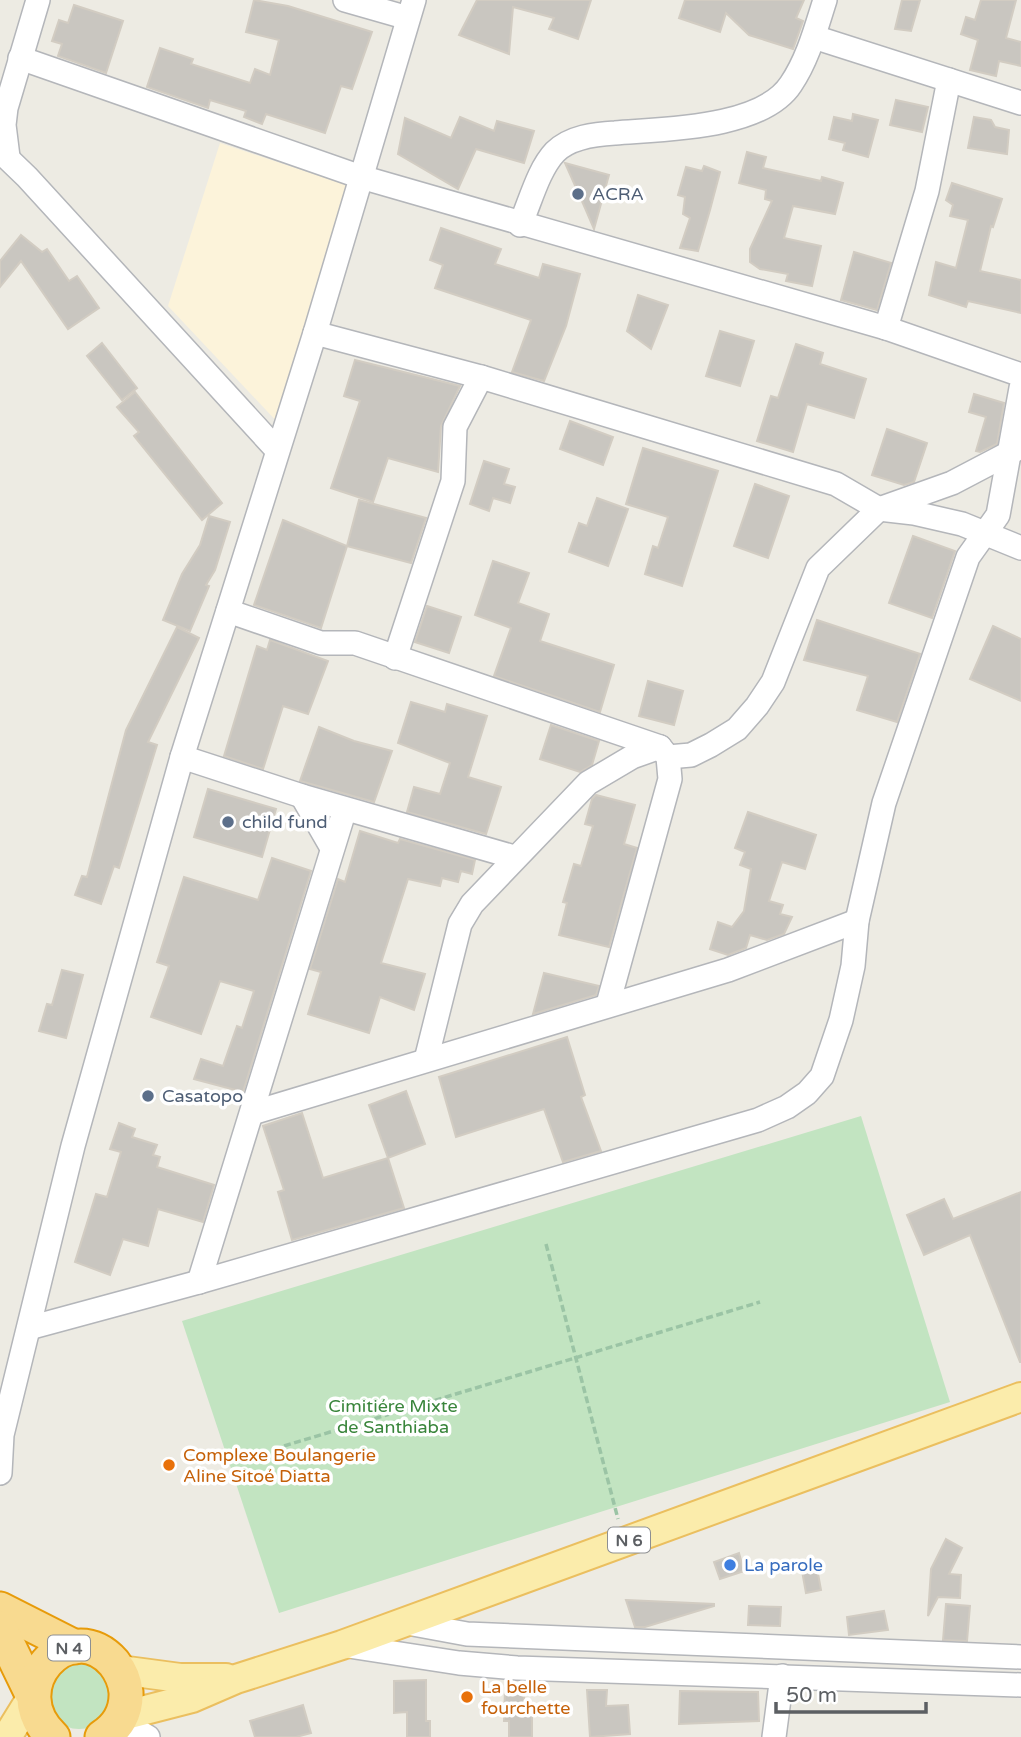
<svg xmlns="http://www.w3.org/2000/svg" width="1021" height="1737" font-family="'Varela Round',sans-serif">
  <rect width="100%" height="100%" fill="#edebe3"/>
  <polygon fill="#fcf3da" points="220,143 350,186 281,426 168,306"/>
  <g fill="#c2e4c1">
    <polygon points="861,1116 950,1402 279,1613 182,1321"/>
    <circle cx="79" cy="1696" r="33"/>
  </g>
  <g fill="#c9c6c0" stroke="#d2ccc2" stroke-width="2">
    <polygon points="254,0 288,6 372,32 352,89 341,86 325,133 266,114 262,124 244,117 246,111 210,100 208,108 147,87 160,48 193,59 191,64 250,83 255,69 270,75 279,40 246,32"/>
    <polygon points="477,0 591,0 578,39 549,29 554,18 513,7 509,54 459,35"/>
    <polygon points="685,0 804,0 796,18 803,21 793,49 749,35 726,13 720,32 679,18"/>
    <polygon points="902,0 920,0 911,31 895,29"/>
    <polygon points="981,0 1016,0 1006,38 1021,42 1021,66 999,61 996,76 970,70 978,40 961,34 966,17 975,20"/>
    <polygon points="74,5 123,21 106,73 58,56 62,44 52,41 59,20 68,23"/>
    <polygon points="896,100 928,107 922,132 890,125"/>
    <polygon points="853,114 878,120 868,157 843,150 845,143 829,139 834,117 852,121"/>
    <polygon points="460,117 494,131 497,121 534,131 524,163 476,149 458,189 398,154 405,118 451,138"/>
    <polygon points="974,117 991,120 995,127 1009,130 1007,154 968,148"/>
    <polygon points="747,152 766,157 763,168 821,181 822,177 843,183 835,214 793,206 784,238 821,246 812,286 786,281 788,274 760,269 750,262 750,249 772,201 765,199 766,190 739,183"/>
    <polygon points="565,163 609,175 594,229 585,208"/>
    <polygon points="704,166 720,172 710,210 698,251 680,248 690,218 683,214 685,197 678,195 686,167 702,171"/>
    <polygon points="952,183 1002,199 993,227 991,226 980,271 1021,280 1021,313 968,301 966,307 929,295 936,262 956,268 968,220 950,216 953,205 946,200"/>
    <polygon points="441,228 501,249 495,264 539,278 543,264 580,274 566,326 544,381 512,372 531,320 435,288 443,265 430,260"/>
    <polygon points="21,235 42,252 47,249 69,281 77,276 99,308 68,329 21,261 0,287 0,261"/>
    <polygon points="854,252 891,263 877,310 841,300"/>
    <polygon points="638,295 668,305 651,349 627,331"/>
    <polygon points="720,331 754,341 740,386 706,376"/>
    <polygon points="102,343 137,388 122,400 87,356"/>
    <polygon points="796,344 823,353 820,364 866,379 854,418 807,404 793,452 757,441 771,396 778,398"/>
    <polygon points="355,360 460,386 441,426 438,472 388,458 373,502 331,488 360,401 344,396"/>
    <polygon points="135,392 222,503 202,520 134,436 139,432 117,407"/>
    <polygon points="974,394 1004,403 997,444 980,452 976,451 986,417 969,412"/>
    <polygon points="570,421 613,437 603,465 560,449"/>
    <polygon points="887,429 927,443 914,482 904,485 872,475"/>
    <polygon points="643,448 718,471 682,586 645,574 653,546 658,548 668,517 626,504"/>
    <polygon points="484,461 509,469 504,484 515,487 510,503 493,498 489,511 470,504"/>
    <polygon points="755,484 789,496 768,558 734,546"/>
    <polygon points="597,498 628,509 608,566 569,552 579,523 587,526"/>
    <polygon points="359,500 426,518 411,563 347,546"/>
    <polygon points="209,516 230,522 215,570 206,585 209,586 190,631 163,620 182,574 200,545"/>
    <polygon points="283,520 347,546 321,628 254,605"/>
    <polygon points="913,536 955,551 932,618 889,603"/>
    <polygon points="493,561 529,573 518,603 549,614 540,641 614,665 600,712 494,676 511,628 475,615"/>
    <polygon points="427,606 461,617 449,653 415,642"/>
    <polygon points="817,620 920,654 897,722 857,710 868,676 804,660"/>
    <polygon points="993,626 1021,639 1021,701 970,679"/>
    <polygon points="177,627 199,638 148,742 157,745 119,868 114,866 101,904 75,895 82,876 87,877 126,730"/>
    <polygon points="270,640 328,661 308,714 283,706 263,769 224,756 257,646 267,650"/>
    <polygon points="648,681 683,691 674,725 639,716"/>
    <polygon points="411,702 445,712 447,704 487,716 468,777 501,787 486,834 407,812 414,787 440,794 450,763 398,743"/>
    <polygon points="551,725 599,741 592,765 580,772 540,759"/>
    <polygon points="319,727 354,741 392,751 374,802 300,781"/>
    <polygon points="208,789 276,809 262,857 194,837"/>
    <polygon points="596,795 635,805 624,844 637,848 609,947 559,935 567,903 563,902 574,864 581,866 593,826 585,824 592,799"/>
    <polygon points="748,812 816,835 805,869 782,862 769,901 783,905 780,914 792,917 784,934 767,940 750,935 746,948 728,955 710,949 718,922 732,927 744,911 751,869 740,865 745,852 735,848"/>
    <polygon points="360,831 398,843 400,839 475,860 472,874 461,871 458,882 442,878 440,886 408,879 381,963 425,974 414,1010 380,997 369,1033 308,1014 321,972 310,969 338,879 345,882"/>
    <polygon points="272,858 311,871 243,1092 194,1079 201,1059 223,1066 237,1026 242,1028 254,991 220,981 201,1034 151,1017 169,966 157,962 184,877 258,900"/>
    <polygon points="62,970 83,975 66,1038 39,1031 47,1004 52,1005"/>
    <polygon points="544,973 599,986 596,995 533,1014"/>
    <polygon points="567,1037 585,1095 581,1097 601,1151 563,1162 544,1109 456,1137 439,1077"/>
    <polygon points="406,1091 425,1144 388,1158 369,1105"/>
    <polygon points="302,1113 323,1178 388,1158 404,1208 292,1240 278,1192 284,1190 263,1126"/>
    <polygon points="119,1123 135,1129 132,1137 157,1145 153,1155 160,1157 157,1167 214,1185 203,1222 158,1209 148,1246 123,1239 110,1275 75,1262 96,1194 107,1197 121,1152 110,1149"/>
    <polygon points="1021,1192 1021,1362 1020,1362 970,1235 924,1255 907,1215 944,1199 953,1219"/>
    <polygon points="946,1539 962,1548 949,1574 961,1575 960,1598 938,1597 928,1616 931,1569"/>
    <polygon points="739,1553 744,1571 720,1579 714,1562"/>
    <polygon points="817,1568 821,1590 806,1593 802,1571"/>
    <polygon points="626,1600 714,1604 714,1606 645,1627 635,1627"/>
    <polygon points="946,1604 970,1606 967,1641 943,1640"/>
    <polygon points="749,1606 781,1607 780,1626 748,1625"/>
    <polygon points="884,1611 888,1630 849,1635 847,1617"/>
    <polygon points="426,1680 426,1721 430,1721 430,1737 407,1737 407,1712 394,1713 394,1681"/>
    <polygon points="505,1688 525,1690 523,1708 532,1708 532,1737 509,1737 509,1721 504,1721"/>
    <polygon points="587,1690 607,1690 606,1706 628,1705 630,1734 590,1737"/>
    <polygon points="680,1691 758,1692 759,1721 679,1724"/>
    <polygon points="303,1705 311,1733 296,1737 255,1737 250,1721"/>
  </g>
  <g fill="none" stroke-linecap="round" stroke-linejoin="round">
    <defs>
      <g id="minor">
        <polyline points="345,0 408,18"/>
        <polyline points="814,37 1021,103"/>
        <polyline points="20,58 361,177 886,328 1021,375"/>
        <polyline points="0,151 27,177 277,450"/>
        <polyline points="8,157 4,125 6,108 38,0"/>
        <path d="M520,225C530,203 538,170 555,152C570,137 595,134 615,133C662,129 762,129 791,84C808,59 816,28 825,0"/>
        <polyline points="886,328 927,191 949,80"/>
        <polyline points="315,333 481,377 836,484 879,509 914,513 962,524 1021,548"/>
        <polyline points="228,611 321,643 355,643 660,747 668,757 670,779 608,1004"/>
        <polyline points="395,658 453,481 455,427 481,377"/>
        <polyline points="182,757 302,796 514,857"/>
        <polyline points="668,757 691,755 711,745 737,729 757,706 773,682 818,568 879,509 952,483 1015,450"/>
        <polyline points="302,796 332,848"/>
        <polyline points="426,1060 460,924 472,904 588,783 632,757 660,747"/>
        <polyline points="252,1113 728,970 857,921"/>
        <polyline points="199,1282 345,809"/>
        <polyline points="29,1328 199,1282 758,1120 787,1107 807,1093 822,1076 841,1020 853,966 857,921 884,803 968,557 998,515 1021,388"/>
        <polyline points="0,1473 2,1435 73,1146 182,757 315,333 414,0"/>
        <polyline points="402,1622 467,1634 1021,1657"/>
        <polyline points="342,1645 459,1663 517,1668 1021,1685"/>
        <polyline points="120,1720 148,1737"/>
        <polyline points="774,1737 782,1676"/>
      </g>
      <g id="major">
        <polyline points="120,1670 180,1678 226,1678"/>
        <polyline points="122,1716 192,1698 236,1679 342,1645 1021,1397"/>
        <polyline points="7,1737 30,1700"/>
      </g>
      <g id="highway">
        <polyline points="0,1609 75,1647"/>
        <polyline points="0,1628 30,1690"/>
        <path d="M53,1737C0,1688 69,1612 114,1663C121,1672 125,1681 126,1692C127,1712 118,1727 102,1737"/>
      </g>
    </defs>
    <use href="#minor" stroke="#b4b6ba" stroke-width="26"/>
    <use href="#major" stroke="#ebbf5f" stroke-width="32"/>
    <use href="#highway" stroke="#e79b0a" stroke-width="37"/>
    <g stroke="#9bc4a5" stroke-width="3.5" stroke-dasharray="7 3.5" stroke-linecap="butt">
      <polyline points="546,1244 618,1519"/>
      <polyline points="274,1449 760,1302"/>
    </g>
    <use href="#minor" stroke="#fff" stroke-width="23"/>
    <use href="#major" stroke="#fbecab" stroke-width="28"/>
    <use href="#highway" stroke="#f8da90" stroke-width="33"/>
  </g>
  <g fill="#5c6f8a" stroke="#fff" stroke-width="2.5">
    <circle cx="578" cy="194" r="7"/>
    <circle cx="228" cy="822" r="7"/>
    <circle cx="148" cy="1096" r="7"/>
  </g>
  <g fill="#e8710a" stroke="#fff" stroke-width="2.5">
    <circle cx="169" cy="1465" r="7"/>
    <circle cx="467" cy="1697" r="7"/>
  </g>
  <circle fill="#3f7fe0" stroke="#fff" stroke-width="2.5" cx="730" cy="1565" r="7"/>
  <g text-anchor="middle" stroke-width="7" stroke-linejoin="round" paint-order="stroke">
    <g fill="#fff" stroke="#8d8f92" stroke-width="2">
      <rect x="608" y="1527.5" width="42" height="25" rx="5"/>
      <rect x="48" y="1635.5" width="42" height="25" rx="5"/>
    </g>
    <g font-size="16" font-weight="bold" fill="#5c5f63">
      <text x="629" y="1546">N 6</text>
      <text x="69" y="1654">N 4</text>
    </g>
    <g font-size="18" fill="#4e5e75" stroke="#fff" text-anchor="start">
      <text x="592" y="200">ACRA</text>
      <text x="242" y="828">child fund</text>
      <text x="162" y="1102">Casatopo</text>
    </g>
    <g font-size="18" fill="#39853b" stroke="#fff">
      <text x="393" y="1412">Cimitiére Mixte<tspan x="393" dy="21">de Santhiaba</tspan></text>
    </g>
    <g font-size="18" fill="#c56008" stroke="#fff" text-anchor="start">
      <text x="183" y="1461">Complexe Boulangerie<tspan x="183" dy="21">Aline Sitoé Diatta</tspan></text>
      <text x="481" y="1693">La belle<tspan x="481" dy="21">fourchette</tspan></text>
    </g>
    <g font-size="18" fill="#366cbe" stroke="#fff" text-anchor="start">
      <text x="744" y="1571">La parole</text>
    </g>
  </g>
  <path d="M776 1702v10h150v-10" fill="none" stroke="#5c5f63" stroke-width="3.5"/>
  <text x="786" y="1702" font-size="21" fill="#5c5f63" stroke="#ffffff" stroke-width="5" paint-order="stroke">50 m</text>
</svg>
